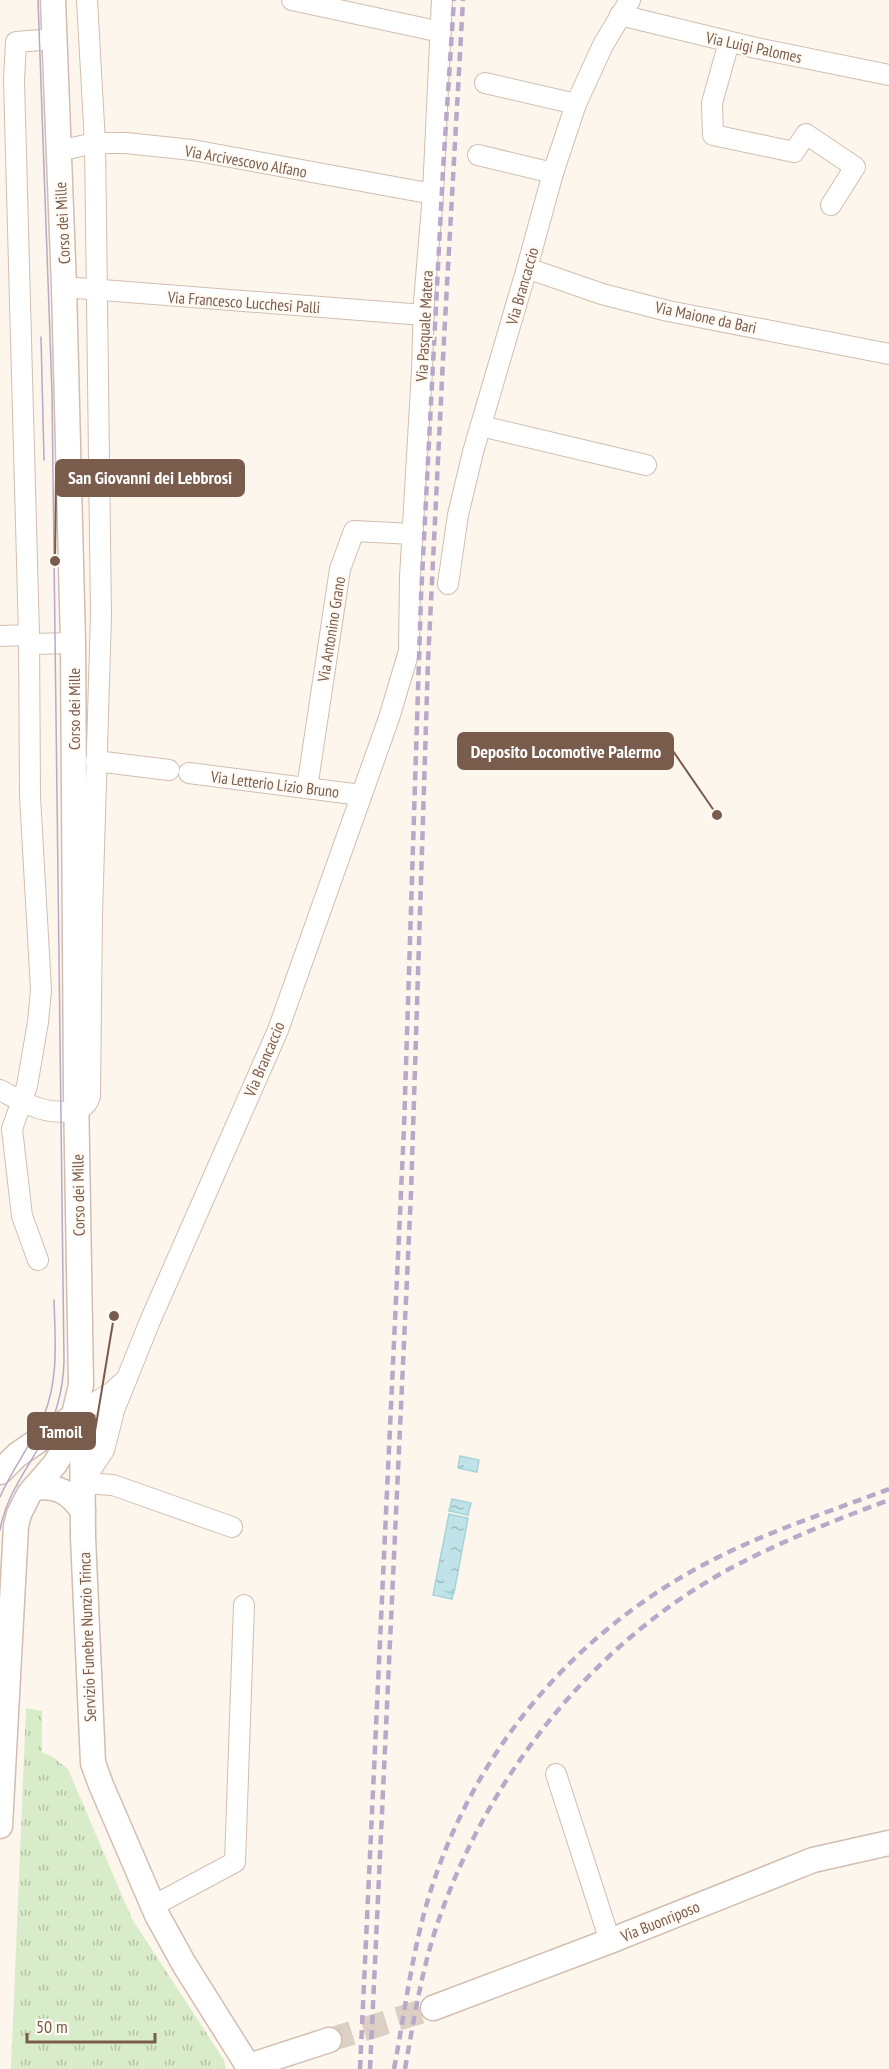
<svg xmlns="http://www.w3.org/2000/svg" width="889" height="2069" font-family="'PT Sans Narrow',sans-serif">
  <defs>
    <pattern id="grass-tufts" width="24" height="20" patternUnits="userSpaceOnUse" patternTransform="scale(1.5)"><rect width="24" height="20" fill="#d8ecc9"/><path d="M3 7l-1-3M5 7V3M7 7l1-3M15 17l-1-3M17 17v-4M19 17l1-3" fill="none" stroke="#b4c2a5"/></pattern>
    <pattern id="water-ripples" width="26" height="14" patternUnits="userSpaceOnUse" patternTransform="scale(1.5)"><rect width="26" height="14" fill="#bfe3e8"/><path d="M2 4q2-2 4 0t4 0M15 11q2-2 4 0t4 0" fill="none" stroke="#a0bbbe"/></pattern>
  </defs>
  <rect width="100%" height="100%" fill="#fdf6ec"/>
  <polygon fill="url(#grass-tufts)" points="26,1708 42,1711 42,1752 53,1757 68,1769 132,1919 224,2060 226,2069 11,2069"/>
  <g fill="url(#water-ripples)" stroke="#a5d3da" stroke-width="1.5">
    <polygon points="460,1456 479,1460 477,1472 458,1468"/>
    <polygon points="452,1499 471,1503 468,1515 449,1511"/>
    <polygon points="449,1514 468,1518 454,1593 444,1591 453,1594 452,1599 433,1595"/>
  </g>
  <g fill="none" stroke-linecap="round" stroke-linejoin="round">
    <polyline stroke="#dcd0c4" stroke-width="24" stroke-dasharray="24 12" stroke-linecap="butt" points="329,2040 433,2008"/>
    <defs>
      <g id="minor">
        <polyline points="292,0 441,32"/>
        <polyline points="620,15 756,48 889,75"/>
        <polyline points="729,42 712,103 713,135 794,152 806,134 855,167 831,205"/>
        <polyline points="485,83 576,104"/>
        <polyline points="58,151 95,143 126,143 192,150 433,194"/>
        <polyline points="478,155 553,173"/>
        <polyline points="527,268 602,294 668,311 889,354"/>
        <polyline points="64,287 424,315"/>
        <polyline points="481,426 646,465"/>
        <polyline points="448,584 458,515 473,452 527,268 553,173 576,104 603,45 630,0"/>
        <polyline points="0,636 29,635"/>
        <polyline points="29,644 73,643"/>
        <polyline points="96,761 169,770"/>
        <polyline points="189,773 361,795"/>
        <polyline points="307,788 340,569 354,531 413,534"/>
        <path d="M0,1090C10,1095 20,1101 30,1105C46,1112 85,1119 90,1096L92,915L101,615L95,143L87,0"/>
        <polyline points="38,1260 22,1216 12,1129 27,1086 38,1022 41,990 30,796 29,635 14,80 16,42 54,39"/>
        <polyline points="74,1416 112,1392 124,1381"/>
        <polyline points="82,1449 115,1408 150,1321 278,1030 389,718 409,651 410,577 422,370 424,302 433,194 442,0"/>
        <polyline points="82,1483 113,1485 232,1527"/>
        <polyline points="82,1483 104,1450 113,1415"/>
        <polyline points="556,1774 610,1941"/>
        <polyline points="153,1906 235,1862 244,1605"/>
      </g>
      <g id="tertiary">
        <polyline points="82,1420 83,1537 93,1763 101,1785 157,1915 184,1964 250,2069"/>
        <polyline points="0,1472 17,1455 74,1416"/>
        <path d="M34,1488C58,1485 69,1492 83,1511"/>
        <polyline points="0,1826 16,1526 19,1514 29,1494 55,1464 67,1444 81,1385 76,1091 73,643 64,287 53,0"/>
        <polyline points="433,2008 610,1941 813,1860 889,1843"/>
        <polyline points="249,2066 329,2040"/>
      </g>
    </defs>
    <use href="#minor" stroke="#d1beb0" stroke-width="22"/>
    <use href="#tertiary" stroke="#d1beb0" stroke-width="27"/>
    <use href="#minor" stroke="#fff" stroke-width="20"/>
    <use href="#tertiary" stroke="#fff" stroke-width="24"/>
    <g stroke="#b9a8c9" stroke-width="1.5">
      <polyline points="41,337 44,460"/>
      <path d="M0,1497C12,1469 32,1444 44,1415C59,1379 55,1338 54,1300"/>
      <path d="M0,1530C6,1495 28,1468 44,1438C57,1414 63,1389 64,1362L52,393L38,0"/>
    </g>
    <g stroke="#b9a8c9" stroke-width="4.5" stroke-dasharray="9 6" stroke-linecap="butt">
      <polyline points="360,2069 404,1128 421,597 443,170 454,0"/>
      <polyline points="370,2069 411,1193 428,662 444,339 463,0"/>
      <path d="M394,2069C405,2011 412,1952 429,1896C473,1753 570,1637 701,1566C760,1534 826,1513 889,1489"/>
      <path d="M405,2069C414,2018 422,1968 439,1919C490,1773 594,1642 731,1568C782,1541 835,1520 889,1500"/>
    </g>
  </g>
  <g text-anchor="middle" stroke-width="4.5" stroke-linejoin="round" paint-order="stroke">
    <g font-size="16" fill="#7a5c4d" stroke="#fffaf3">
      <text transform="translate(754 47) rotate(12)" y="6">Via Luigi Palomes</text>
      <text transform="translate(246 161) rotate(10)" y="6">Via Arcivescovo Alfano</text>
      <text transform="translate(62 223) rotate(-93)" y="6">Corso dei Mille</text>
      <text transform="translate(522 286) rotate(-74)" y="6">Via Brancaccio</text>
      <text transform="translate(244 302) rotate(4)" y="6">Via Francesco Lucchesi Palli</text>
      <text transform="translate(706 317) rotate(12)" y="6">Via Maione da Bari</text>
      <text transform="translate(424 326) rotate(-87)" y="6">Via Pasquale Matera</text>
      <text transform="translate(331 629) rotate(-81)" y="6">Via Antonino Grano</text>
      <text transform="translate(74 709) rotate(-90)" y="6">Corso dei Mille</text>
      <text transform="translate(275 784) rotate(7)" y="6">Via Letterio Lizio Bruno</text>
      <text transform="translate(264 1059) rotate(-67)" y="6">Via Brancaccio</text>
      <text transform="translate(78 1195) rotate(-91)" y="6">Corso dei Mille</text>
      <text transform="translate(87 1637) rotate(-92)" y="6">Servizio Funebre Nunzio Trinca</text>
      <text transform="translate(660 1921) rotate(-22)" y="6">Via Buonriposo</text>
    </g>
  </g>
  <path fill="none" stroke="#7a5c4d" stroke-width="2" d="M55 561L56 478M717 815L673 751M114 1316L95 1431"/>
  <g fill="#7a5c4d" stroke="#fffaf3" stroke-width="2">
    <circle cx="55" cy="561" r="6"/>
    <circle cx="717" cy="815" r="6"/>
    <circle cx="114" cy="1316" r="6"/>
  </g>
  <g fill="#7a5c4d" stroke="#7a5c4d" stroke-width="2">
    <rect x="56" y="460" width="188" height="36" rx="6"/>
    <rect x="458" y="733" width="215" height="36" rx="6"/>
    <rect x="28" y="1413" width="67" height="36" rx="6"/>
  </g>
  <g font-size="18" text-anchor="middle" font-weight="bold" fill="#fff">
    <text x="150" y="484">San Giovanni dei Lebbrosi</text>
    <text x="566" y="758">Deposito Locomotive Palermo</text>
    <text x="61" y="1438">Tamoil</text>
  </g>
  <path d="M27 2033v9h128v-9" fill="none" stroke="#7a5c4d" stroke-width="3"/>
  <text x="36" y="2033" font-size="18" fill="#7a5c4d" stroke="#fffaf3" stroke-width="4.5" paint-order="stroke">50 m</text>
</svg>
